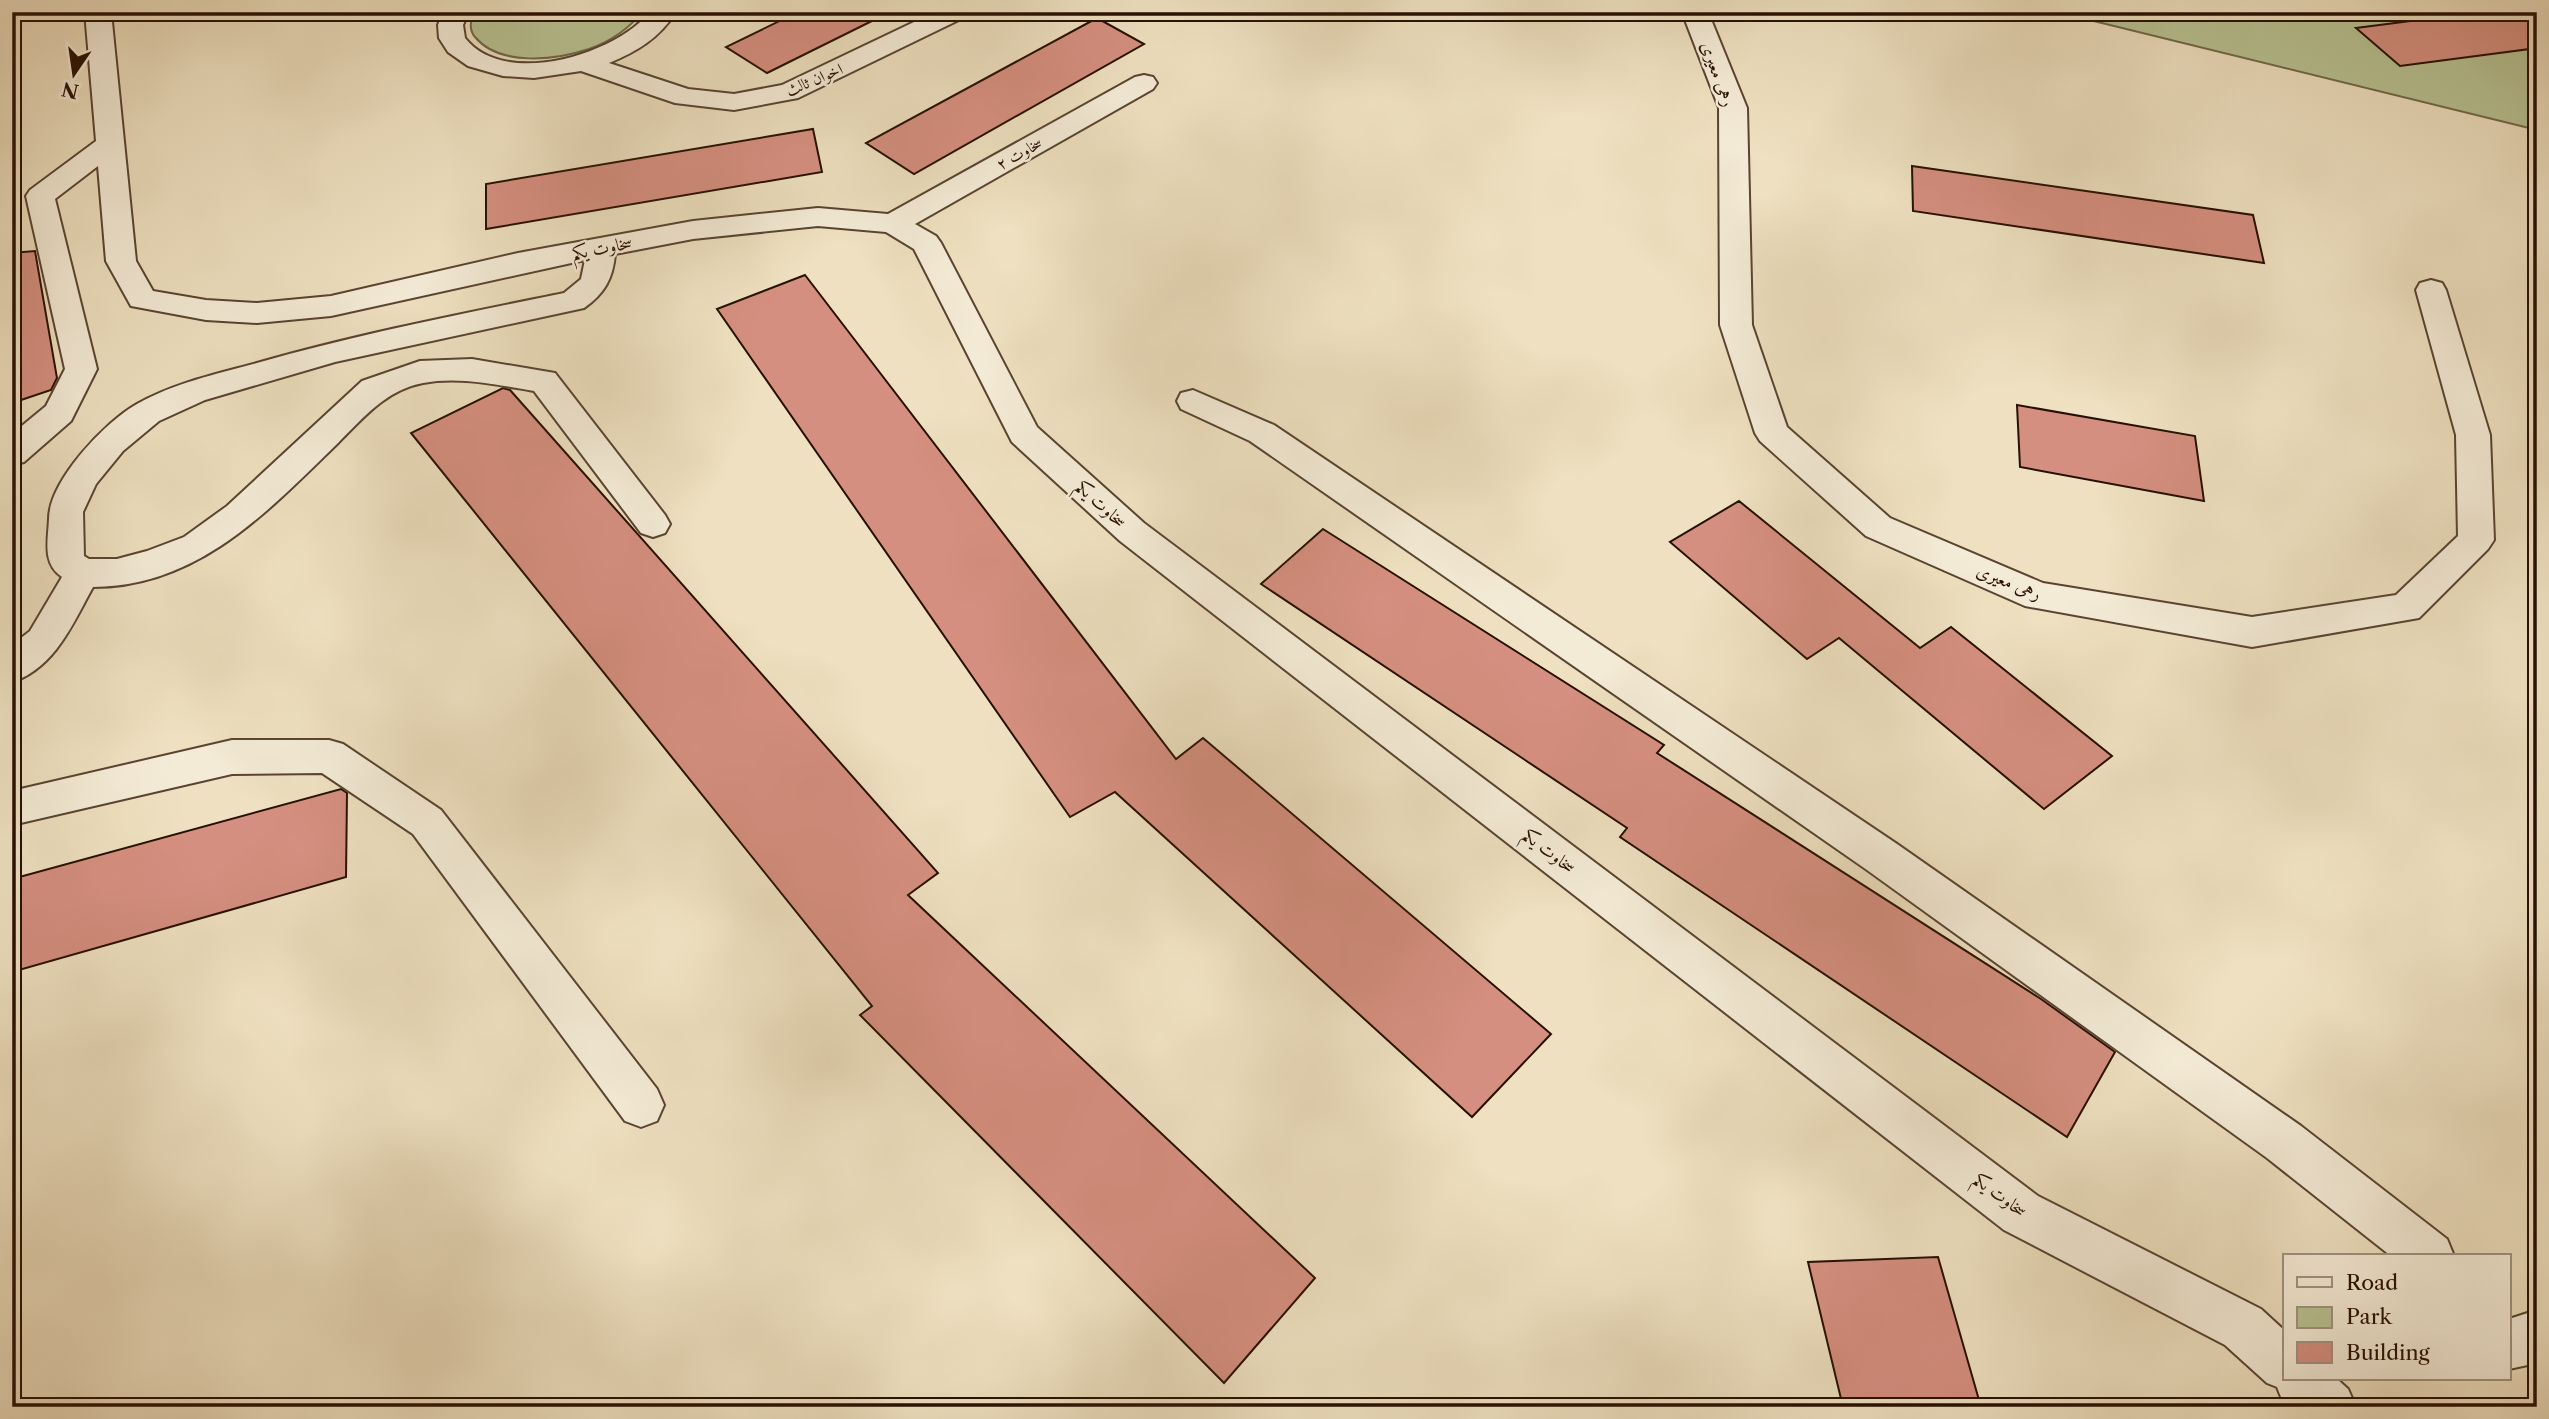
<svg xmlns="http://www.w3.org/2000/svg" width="2549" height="1419" font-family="'Libre Caslon Text',Amiri,serif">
  <rect width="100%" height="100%" fill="#eee0c0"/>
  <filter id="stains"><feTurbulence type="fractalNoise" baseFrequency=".00286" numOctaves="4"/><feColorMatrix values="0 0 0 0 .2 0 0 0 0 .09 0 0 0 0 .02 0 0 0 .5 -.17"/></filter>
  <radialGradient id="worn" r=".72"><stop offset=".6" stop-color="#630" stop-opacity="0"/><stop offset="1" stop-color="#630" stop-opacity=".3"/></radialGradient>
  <g fill="#b8c293" stroke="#70694a" stroke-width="2">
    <path d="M474,12H642C628,30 611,41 589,49C556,60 500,67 475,37C469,30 470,20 474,12Z"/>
    <polygon points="2057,12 2537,12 2537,130"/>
  </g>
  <g fill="#d58f80" stroke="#271001" stroke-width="2">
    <polygon points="798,12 890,12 767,73 726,47"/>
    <polygon points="2481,12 2537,12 2537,48 2400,66 2356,28"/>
    <polygon points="1097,18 1144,44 914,174 866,143"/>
    <polygon points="813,129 822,172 486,229 486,184"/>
    <polygon points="1912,166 2253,215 2264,263 1913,211"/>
    <polygon points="35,251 57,378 51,390 12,403 12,253"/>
    <polygon points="805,275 1176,759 1203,738 1551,1034 1472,1117 1115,792 1070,817 717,309"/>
    <polygon points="503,388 510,390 938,873 908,895 1315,1278 1224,1383 860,1015 872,1006 411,433"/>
    <polygon points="2017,405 2195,436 2204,501 2020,467"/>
    <polygon points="1739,501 1920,648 1951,627 2112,756 2044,809 1839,638 1807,659 1670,542"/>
    <polygon points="1323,529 1664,745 1657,753 2041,999 2115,1052 2067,1137 1620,837 1627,828 1261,584"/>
    <polygon points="341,789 347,793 346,877 12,972 12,879"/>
    <polygon points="1938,1257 1981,1407 1843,1407 1808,1262"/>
  </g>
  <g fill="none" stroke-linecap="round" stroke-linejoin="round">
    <defs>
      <g id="minor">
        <path d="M85,12H111L136,261L153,291L206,300L257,303L331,296L518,253L693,221L818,208L888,214L1135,77L1144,75L1153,77L1157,83L1153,89L915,224L936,236L941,243L1037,427L1144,523L2038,1196L2261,1309L2285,1331V1379H2337L2348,1389L2356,1407H2291L2281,1397L2277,1387L2267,1383L2225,1345L2004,1230L1120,541L1012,442L914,249L886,232L818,226L693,239L615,254C613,279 604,294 584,308L335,362L205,400L159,421L123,451L96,484L83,512L84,556L89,559H117L147,551L184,537L227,506L362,381L420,361L472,359L555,373L665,515L670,524L665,533L653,537L641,533L534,391C498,385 459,376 423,383C386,390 364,417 338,443C268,511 198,587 93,587C73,623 55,668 12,682V645L30,631L62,577C42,564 48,541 49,519C49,481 105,422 137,404C174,383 217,374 257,363C358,334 461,314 564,293L581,279L585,260L331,316L257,323L206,320L131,306L106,261L98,166L55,199L97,369L71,421L24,462L12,465V434L46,406L65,369L26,196L30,190L96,141Z"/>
        <path d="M443,12H469L463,25L465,38C505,89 616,54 650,12H676C659,38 638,51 609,63L688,89L734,94L782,85L935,12H968L965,17L798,98L734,110L675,103L581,71L534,78L503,76L468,66L448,52L439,38L438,25Z"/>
        <polygon points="1682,12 1708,12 1747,108 1752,325 1787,427 1890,518 2043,583 2252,617 2396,595 2458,536 2456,435 2416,290 2420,283 2431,280 2442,283 2446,290 2490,435 2494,540 2488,549 2419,618 2252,647 2025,606 1866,536 1760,441 1755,433 1720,325 1719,108"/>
        <polygon points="1193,390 1274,425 1897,844 2301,1126 2447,1239 2454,1256 2391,1256 2267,1158 1867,870 1250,441 1181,409 1177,401 1181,393"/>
        <polygon points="232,740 329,740 343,744 441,810 657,1089 664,1105 657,1121 641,1127 625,1121 413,834 322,773 232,774 12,825 12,791"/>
        <polygon points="2537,1310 2537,1363 2509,1369 2509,1319"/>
      </g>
    </defs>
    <use href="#minor" stroke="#594431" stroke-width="4"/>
    <use href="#minor" fill="#f4ebd6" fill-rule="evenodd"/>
  </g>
  <g text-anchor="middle" stroke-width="5" stroke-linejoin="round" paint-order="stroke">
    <g font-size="16" fill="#271001" stroke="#f4ebd6">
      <text transform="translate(814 79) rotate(-23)" y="6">اخوان ثالث</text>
      <text transform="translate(1019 153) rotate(-29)" y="6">سخاوت ۲</text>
    </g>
    <g font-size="18" fill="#271001" stroke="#f4ebd6">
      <text transform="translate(1718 74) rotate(70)" y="6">رهی معیری</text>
      <text transform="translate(602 248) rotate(-11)" y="6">سخاوت یکم</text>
      <text transform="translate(1101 504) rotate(42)" y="6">سخاوت یکم</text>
      <text transform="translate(2009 582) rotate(22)" y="6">رهی معیری</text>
      <text transform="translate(1549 851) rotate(37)" y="6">سخاوت یکم</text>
      <text transform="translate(2000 1195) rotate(36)" y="6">سخاوت یکم</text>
    </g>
  </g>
  <rect width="2549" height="1419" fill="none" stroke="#eee0c0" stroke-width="42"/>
  <rect x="14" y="14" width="2521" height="1391" fill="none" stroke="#271001" stroke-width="3.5"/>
  <rect x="21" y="21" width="2507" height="1377" fill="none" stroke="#271001" stroke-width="2"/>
  <rect x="2283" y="1254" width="228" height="126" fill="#f4ebd6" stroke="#a29381" stroke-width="2"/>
  <rect x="2297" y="1277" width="35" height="10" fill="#f4ebd6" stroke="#a29381" stroke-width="2"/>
  <text x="2346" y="1290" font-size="21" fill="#271001">Road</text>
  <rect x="2297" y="1307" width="35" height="21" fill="#b8c293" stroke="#a29381" stroke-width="2"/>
  <text x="2346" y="1324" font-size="21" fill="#271001">Park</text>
  <rect x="2297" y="1342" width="35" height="21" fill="#d58f80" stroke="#a29381" stroke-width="2"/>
  <text x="2346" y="1360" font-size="21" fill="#271001">Building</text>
  <g transform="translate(74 74) rotate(193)" stroke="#f4ebd6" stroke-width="5" paint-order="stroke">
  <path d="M0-5L12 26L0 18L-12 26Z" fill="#271001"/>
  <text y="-10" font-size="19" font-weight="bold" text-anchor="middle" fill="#271001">N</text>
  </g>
  <rect width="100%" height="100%" filter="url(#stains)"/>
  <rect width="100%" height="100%" fill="url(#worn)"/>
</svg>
